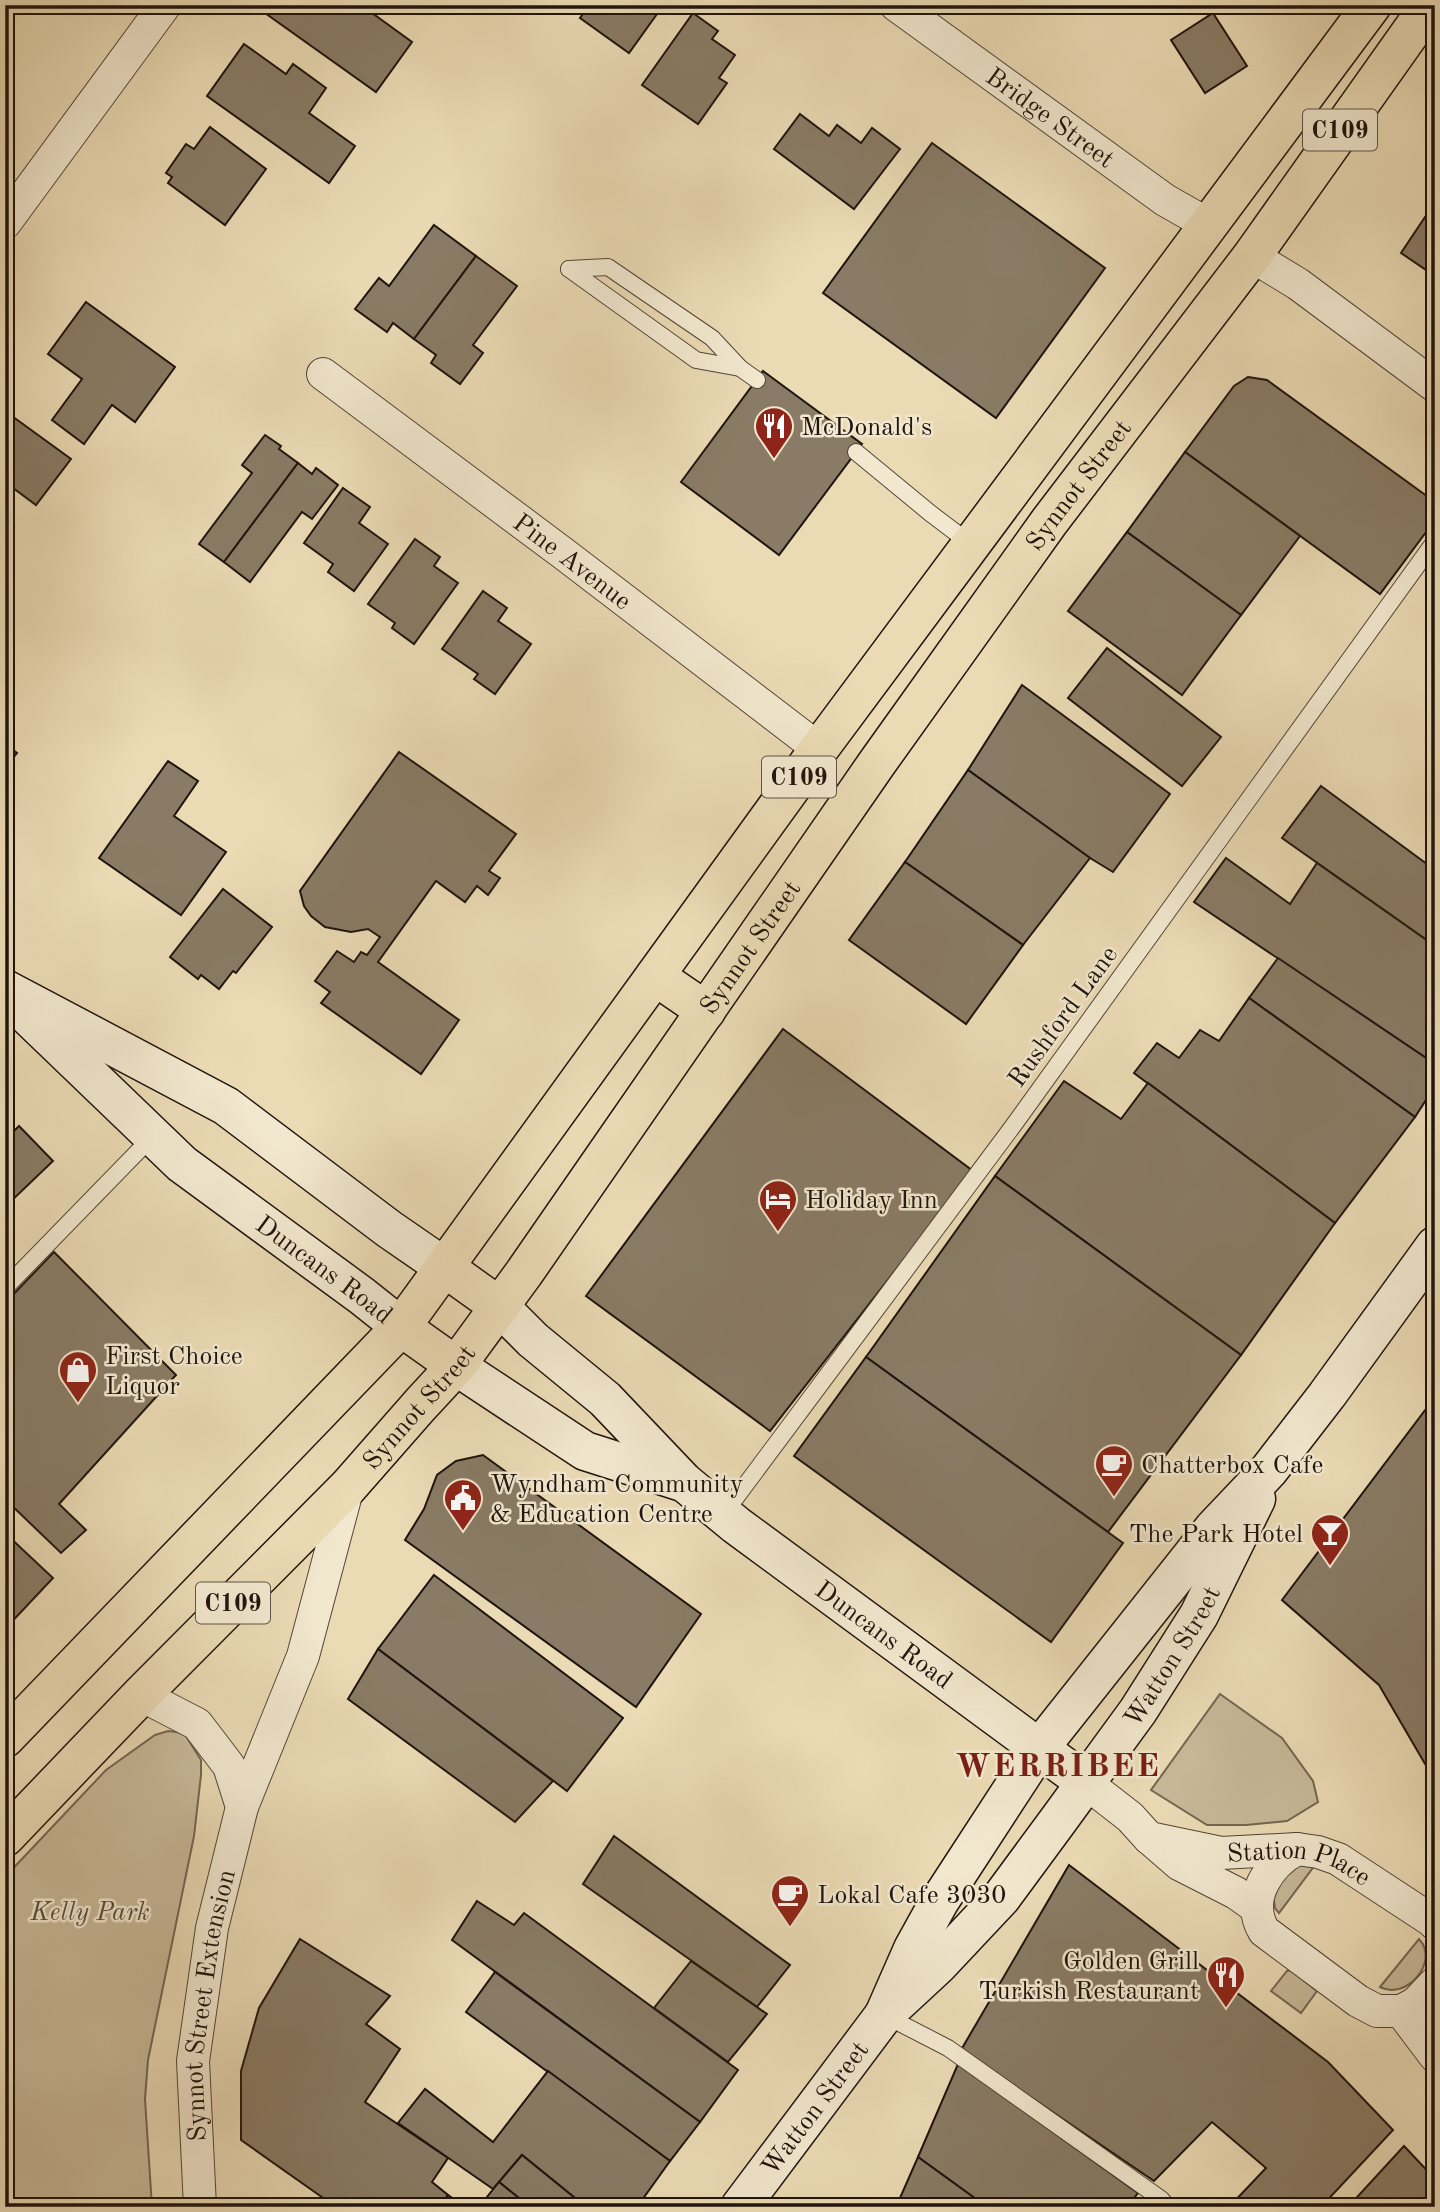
<svg xmlns="http://www.w3.org/2000/svg" width="1440" height="2212" font-family="'Old Standard TT',serif">
  <rect width="100%" height="100%" fill="#ebdbb5"/>
  <filter id="stains"><feTurbulence type="fractalNoise" baseFrequency=".00286" numOctaves="4"/><feColorMatrix values="0 0 0 0 .2 0 0 0 0 .09 0 0 0 0 .02 0 0 0 .5 -.17"/></filter>
  <radialGradient id="worn" r=".72"><stop offset=".6" stop-color="#630" stop-opacity="0"/><stop offset="1" stop-color="#630" stop-opacity=".3"/></radialGradient>
  <g fill="#c8b999" stroke="#746654" stroke-width="2">
    <polygon points="1220,1694 1282,1738 1313,1781 1318,1802 1287,1821 1246,1825 1207,1825 1151,1790"/>
    <polygon points="168,1731 184,1733 201,1760 201,1775 194,1836 148,2060 145,2099 152,2207 5,2207 5,1877 106,1770 155,1735"/>
    <polygon points="1297,1863 1315,1865 1279,1913 1275,1908 1272,1889"/>
    <path d="M1419,1939C1440,1961 1407,2001 1380,1987Z"/>
    <polygon points="1291,1970 1317,1991 1301,2013 1271,1991 1287,1971"/>
  </g>
  <g fill="#897b65" stroke="#1f140e" stroke-width="2">
    <polygon points="271,5 361,5 412,42 376,92 265,13"/>
    <polygon points="589,5 653,5 650,9 657,14 629,53 580,18"/>
    <polygon points="693,13 718,31 712,39 735,55 719,78 727,83 698,124 642,85"/>
    <polygon points="1213,13 1247,66 1205,93 1171,40"/>
    <polygon points="244,44 286,74 293,64 326,88 309,113 355,146 329,183 207,96"/>
    <polygon points="800,114 829,136 837,125 861,143 872,128 900,149 854,209 774,149"/>
    <polygon points="210,127 266,169 225,225 168,183 172,177 166,173 186,144 194,149"/>
    <polygon points="932,143 1105,268 996,418 823,293"/>
    <polygon points="1435,202 1435,276 1401,253"/>
    <polygon points="434,225 476,256 414,339 393,323 387,332 355,309 379,278 389,286"/>
    <polygon points="476,256 517,286 473,345 483,353 460,384 431,363 436,355 414,339"/>
    <polygon points="86,302 175,367 135,422 112,405 84,444 52,420 82,379 48,354"/>
    <polygon points="763,371 862,444 779,555 681,482"/>
    <polygon points="1248,377 1267,380 1435,502 1435,520 1380,594 1185,452 1234,386"/>
    <polygon points="5,411 71,459 36,505 5,482"/>
    <polygon points="265,435 281,446 279,449 298,463 224,562 199,544 252,473 242,465"/>
    <polygon points="1185,452 1300,536 1241,615 1127,532"/>
    <polygon points="298,463 312,474 316,468 338,485 312,519 302,512 250,582 224,562"/>
    <polygon points="343,488 370,507 359,523 388,544 354,591 328,572 333,564 304,543"/>
    <polygon points="5,522 14,528 5,541"/>
    <polygon points="1127,532 1241,615 1182,695 1068,611"/>
    <polygon points="415,539 440,557 434,566 458,583 414,644 392,628 395,623 368,604"/>
    <polygon points="483,591 507,608 498,621 531,644 495,694 474,679 478,674 442,649"/>
    <polygon points="1107,648 1221,737 1182,786 1068,698"/>
    <polygon points="1022,685 1170,794 1113,872 1090,858 968,770"/>
    <polygon points="5,744 17,753 5,768"/>
    <polygon points="399,752 516,834 489,871 500,878 488,895 477,886 465,902 436,881 378,962 459,1020 421,1074 321,1003 330,992 315,981 337,951 354,962 361,952 367,955 380,937 368,929 351,932 325,927 311,916 304,906 300,891"/>
    <polygon points="168,761 198,781 174,816 226,852 181,915 99,858"/>
    <polygon points="968,770 1090,858 1023,945 905,862"/>
    <polygon points="1321,786 1435,870 1435,946 1282,838"/>
    <polygon points="1226,858 1290,904 1317,863 1435,946 1435,1064 1194,902"/>
    <polygon points="905,862 1023,945 966,1024 849,940"/>
    <polygon points="223,889 272,927 236,973 233,971 219,989 201,975 198,979 170,957"/>
    <polygon points="1278,958 1435,1064 1435,1086 1415,1117 1249,998"/>
    <polygon points="1249,998 1415,1117 1335,1223 1134,1073 1157,1043 1179,1058 1200,1030 1219,1041"/>
    <polygon points="783,1029 973,1171 770,1431 586,1296"/>
    <polygon points="1064,1081 1121,1119 1148,1083 1335,1223 1241,1355 995,1176"/>
    <polygon points="19,1126 53,1161 5,1207 5,1140"/>
    <polygon points="995,1176 1241,1355 1108,1532 866,1357"/>
    <polygon points="54,1252 176,1375 59,1504 86,1530 61,1553 5,1499 5,1303"/>
    <polygon points="866,1357 1123,1543 1051,1642 794,1456"/>
    <polygon points="1435,1397 1435,1781 1379,1685 1282,1600"/>
    <polygon points="483,1455 701,1614 636,1707 405,1540 424,1509 437,1475 456,1461"/>
    <polygon points="5,1533 53,1578 5,1629"/>
    <polygon points="434,1575 623,1718 567,1791 378,1649"/>
    <polygon points="378,1649 553,1781 515,1822 348,1699"/>
    <polygon points="614,1836 790,1965 757,2007 583,1884"/>
    <polygon points="1069,1865 1328,2062 1393,2130 1321,2207 1229,2207 1266,2168 1212,2122 1154,2181 961,2050"/>
    <polygon points="477,1901 514,1925 524,1913 738,2070 700,2122 452,1940"/>
    <polygon points="300,1939 390,1996 366,2024 400,2049 365,2102 448,2158 432,2182 448,2195 439,2207 336,2207 241,2140 241,2071 259,2008"/>
    <polygon points="691,1961 767,2014 728,2062 654,2008"/>
    <polygon points="495,1972 700,2122 670,2161 466,2012"/>
    <polygon points="958,2064 1138,2193 1127,2207 987,2207 918,2157"/>
    <polygon points="548,2071 670,2161 637,2207 586,2207 522,2155 493,2189 398,2123 425,2089 493,2142"/>
    <polygon points="1404,2146 1435,2179 1435,2207 1348,2207"/>
    <polygon points="522,2155 586,2207 530,2207 499,2182"/>
    <polygon points="918,2157 987,2207 896,2207"/>
    <polygon points="499,2182 530,2207 479,2207"/>
    <polygon points="448,2195 466,2207 439,2207"/>
  </g>
  <g fill="none" stroke-linecap="round" stroke-linejoin="round">
    <defs>
      <g id="lane">
        <polyline points="569,269 696,360 740,368 757,380"/>
        <polyline points="569,269 608,267 712,338 740,368"/>
        <polyline points="856,452 930,513 971,544"/>
        <polyline points="5,1288 153,1136"/>
        <polyline points="723,1515 1013,1126 1435,541"/>
        <polyline points="884,2015 948,2048 1161,2199 1168,2207"/>
      </g>
      <g id="street">
        <path id="s1" d="M896,5L1165,200L1209,225"/>
        <polyline points="5,223 165,5"/>
        <polyline points="1252,256 1298,284 1435,386"/>
        <path id="s2" d="M323,374L564,554L819,749"/>
        <polyline points="141,1695 197,1724 229,1766 242,1807"/>
        <polyline points="1085,1782 1130,1817 1149,1838 1179,1864 1236,1893 1257,1908"/>
        <path id="s3" d="M1149,1838L1221,1853L1297,1849L1318,1852L1338,1859L1431,1920L1435,1924"/>
        <path d="M1297,1849C1268,1864 1245,1900 1264,1931L1358,2001L1377,2011H1401L1416,2003L1435,1983"/>
        <polyline points="1401,2011 1435,2056"/>
        <path id="s4" d="M200,2207L193,2061L212,1928L242,1807L303,1656L348,1487"/>
      </g>
      <g id="secondary">
        <polyline points="5,989 226,1106 389,1229 444,1267"/>
        <path id="s5" d="M27,1015L182,1164L362,1296L401,1327"/>
        <path id="s6" d="M500,1307L533,1340L605,1399L684,1482L736,1525L1085,1782"/>
        <polyline points="456,1366 585,1451 679,1481"/>
        <polyline points="884,2015 913,1949 939,1902 1038,1750 1214,1528 1269,1470 1327,1395 1435,1246"/>
        <path id="s7" d="M740,2207L884,2015L938,1965L1001,1898L1057,1822L1138,1711L1199,1615L1256,1499"/>
      </g>
      <g id="highway">
        <polyline points="655,976 706,1011"/>
        <polyline points="444,1267 500,1307"/>
        <polyline points="401,1327 456,1366"/>
        <polyline points="5,1738 401,1327 819,749 1372,5"/>
        <path id="s8" d="M5,1837L141,1695L348,1487L420,1405L456,1366L524,1273L877,763L1049,522L1252,256L1430,5"/>
      </g>
    </defs>
    <use href="#lane" stroke="#524638" stroke-width="18"/>
    <use href="#street" stroke="#524638" stroke-width="34"/>
    <use href="#secondary" stroke="#1f140e" stroke-width="41"/>
    <use href="#highway" stroke="#1f140e" stroke-width="41"/>
    <use href="#lane" stroke="#f2e8cf" stroke-width="16"/>
    <use href="#street" stroke="#f2e8cf" stroke-width="32"/>
    <use href="#secondary" stroke="#f2e8cf" stroke-width="38"/>
    <use href="#highway" stroke="#ebdbb5" stroke-width="38"/>
  </g>
  <defs>
    <symbol id="restaurant-pin" viewBox="-11 -11 22 30"><path d="M0 17L-7.5 6A9.5 9.5 0 1 1 7.5 6Z" fill="#8f2418" stroke="#f2e8cf"/><path d="M-5-6h1v4h1v-4h1v4h1v-4h1v5L-1.5 .5V6h-2V.5L-5-1ZM5-6V6H3V1.5H1.5Q1.5-4 5-6Z" fill="#fff"/></symbol>
    <symbol id="hotel-pin" viewBox="-11 -11 22 30"><path d="M0 17L-7.5 6A9.5 9.5 0 1 1 7.5 6Z" fill="#8f2418" stroke="#f2e8cf"/><path d="M-6-4.5h1.5V1H6V5H4.5V3h-9V5H-6ZM-4 0a1.8 1.8 0 1 1 3.6 0ZM.5 0V-2.5h3Q6-2.5 6 0Z" fill="#fff"/></symbol>
    <symbol id="shop-pin" viewBox="-11 -11 22 30"><path d="M0 17L-7.5 6A9.5 9.5 0 1 1 7.5 6Z" fill="#8f2418" stroke="#f2e8cf"/><path d="M-5-2.5h2.3a2.7 3.5 0 0 1 5.4 0H5L5.5 6h-11ZM-1.5-2.5h3a1.5 2.3 0 0 0-3 0Z" fill="#fff"/></symbol>
    <symbol id="cafe-pin" viewBox="-11 -11 22 30"><path d="M0 17L-7.5 6A9.5 9.5 0 1 1 7.5 6Z" fill="#8f2418" stroke="#f2e8cf"/><path d="M-5.5-4.5H6V0H3Q3 3.5 0 3.5H-2.5Q-5.5 3.5-5.5 0ZM3-3.2v2h1.7v-2ZM-6 4.5H4V6H-6Z" fill="#fff"/></symbol>
    <symbol id="civic-pin" viewBox="-11 -11 22 30"><path d="M0 17L-7.5 6A9.5 9.5 0 1 1 7.5 6Z" fill="#8f2418" stroke="#f2e8cf"/><path d="M-.6-6.5H3V-4.5H.6V-3L4-1V1h2V6H-6V1h2V-1L-.6-3ZM-1.2 2.5V6h2.4V2.5Z" fill="#fff"/></symbol>
    <symbol id="bar-pin" viewBox="-11 -11 22 30"><path d="M0 17L-7.5 6A9.5 9.5 0 1 1 7.5 6Z" fill="#8f2418" stroke="#f2e8cf"/><path d="M-6-5H6L.8 .8V4.5H3.5V6h-7V4.5H-.8V.8Z" fill="#fff"/></symbol>
  </defs>
  <g fill-rule="evenodd">
    <use href="#restaurant-pin" x="752" y="404" width="44" height="60"/>
    <use href="#hotel-pin" x="756" y="1177" width="44" height="60"/>
    <use href="#shop-pin" x="56" y="1348" width="44" height="60"/>
    <use href="#cafe-pin" x="1092" y="1442" width="44" height="60"/>
    <use href="#civic-pin" x="441" y="1476" width="44" height="60"/>
    <use href="#bar-pin" x="1308" y="1511" width="44" height="60"/>
    <use href="#cafe-pin" x="768" y="1872" width="44" height="60"/>
    <use href="#restaurant-pin" x="1204" y="1953" width="44" height="60"/>
  </g>
  <g text-anchor="middle" stroke-width="5" stroke-linejoin="round" paint-order="stroke">
    <g fill="#f2e8cf" stroke="#5e5448" stroke-width="2">
      <rect x="1303" y="109.5" width="74" height="41" rx="5"/>
      <rect x="762" y="756.5" width="74" height="41" rx="5"/>
      <rect x="196" y="1582.5" width="74" height="41" rx="5"/>
    </g>
    <g font-size="24" font-weight="bold" fill="#1f140e">
      <text x="1340" y="138">C109</text>
      <text x="799" y="785">C109</text>
      <text x="233" y="1611">C109</text>
    </g>
    <g font-size="26" fill="#1f140e" stroke="#f2e8cf">
      <text dy="9" stroke="none"><textPath href="#s1" startOffset="191">Bridge Street</textPath></text>
      <text dy="9" stroke="none"><textPath href="#s8" startOffset="1731">Synnot Street</textPath></text>
      <text dy="9" stroke="none"><textPath href="#s2" startOffset="312">Pine Avenue</textPath></text>
      <text dy="9" stroke="none"><textPath href="#s8" startOffset="1164">Synnot Street</textPath></text>
      <text transform="translate(1062 1016) rotate(-54)" y="9">Rushford Lane</text>
      <text dy="9" stroke="none"><textPath href="#s5" startOffset="392">Duncans Road</textPath></text>
      <text dy="9" stroke="none"><textPath href="#s8" startOffset="597">Synnot Street</textPath></text>
      <text dy="9" stroke="none"><textPath href="#s6" startOffset="506">Duncans Road</textPath></text>
      <text dy="9" stroke="none"><textPath href="#s7" startOffset="702">Watton Street</textPath></text>
      <text dy="9" stroke="none"><textPath href="#s3" startOffset="154">Station Place</textPath></text>
      <text dy="9" stroke="none"><textPath href="#s4" startOffset="203">Synnot Street Extension</textPath></text>
      <text dy="9" stroke="none"><textPath href="#s7" startOffset="124">Watton Street</textPath></text>
    </g>
    <g font-size="26" fill="#1f140e" stroke="#f2e8cf" text-anchor="start">
      <text x="801" y="435">McDonald's</text>
      <text x="805" y="1208">Holiday Inn</text>
      <text x="105" y="1364">First Choice<tspan x="105" dy="30">Liquor</tspan></text>
      <text x="1141" y="1473">Chatterbox Cafe</text>
      <text x="490" y="1492">Wyndham Community<tspan x="490" dy="30">&amp; Education Centre</tspan></text>
      <text x="1303" y="1542" text-anchor="end">The Park Hotel</text>
      <text x="817" y="1903">Lokal Cafe 3030</text>
      <text x="1199" y="1969" text-anchor="end">Golden Grill<tspan x="1199" dy="30">Turkish Restaurant</tspan></text>
    </g>
    <g font-size="26" font-style="italic" fill="#5a4e3f" stroke="#f2e8cf">
      <text x="90" y="1920">Kelly Park</text>
    </g>
    <g font-size="33" font-weight="bold" letter-spacing="2" fill="#7a1f14" stroke="#f2e8cf">
      <text x="1058" y="1776">WERRIBEE</text>
    </g>
  </g>
  <rect width="1440" height="2212" fill="none" stroke="#ebdbb5" stroke-width="28"/>
  <rect x="7" y="7" width="1426" height="2198" fill="none" stroke="#1f140e" stroke-width="3.5"/>
  <rect x="14" y="14" width="1412" height="2184" fill="none" stroke="#1f140e" stroke-width="2"/>
  <rect width="100%" height="100%" filter="url(#stains)"/>
  <rect width="100%" height="100%" fill="url(#worn)"/>
</svg>
